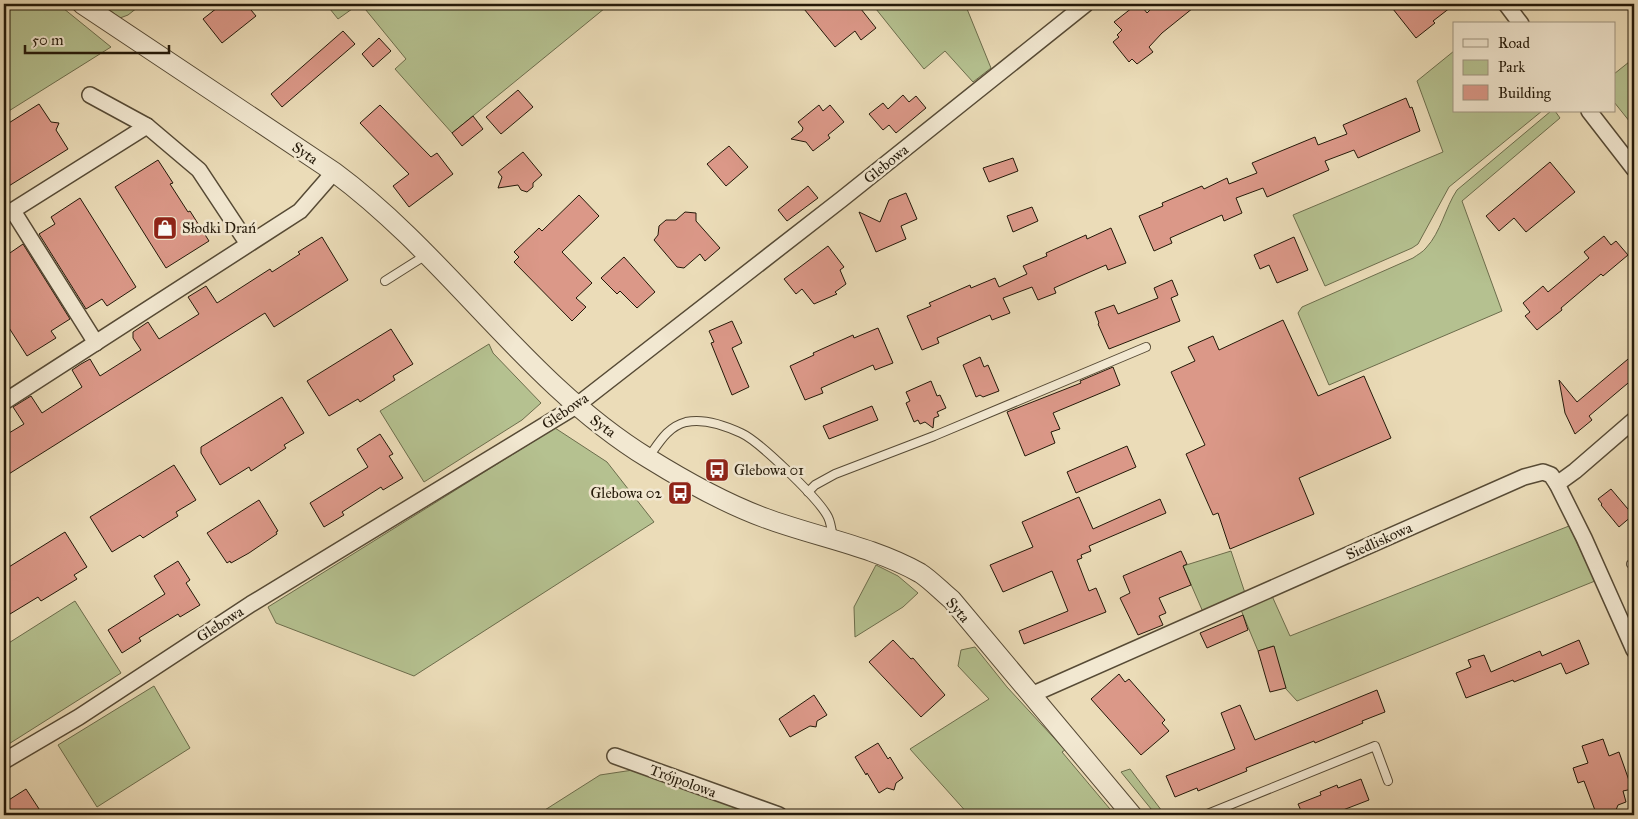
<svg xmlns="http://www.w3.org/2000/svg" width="1638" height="819" font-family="'IM FELL Great Primer',serif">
  <rect width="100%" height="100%" fill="#ebdcb8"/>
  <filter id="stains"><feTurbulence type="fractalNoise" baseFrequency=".004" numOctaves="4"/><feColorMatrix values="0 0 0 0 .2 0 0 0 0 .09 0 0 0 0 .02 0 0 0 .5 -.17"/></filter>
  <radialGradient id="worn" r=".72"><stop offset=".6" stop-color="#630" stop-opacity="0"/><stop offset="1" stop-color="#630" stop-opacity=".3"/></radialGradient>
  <g fill="#b5c190" stroke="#6c6d4c">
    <polygon points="4,4 58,4 111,47 4,114"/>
    <polygon points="102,4 142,4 128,15 120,18"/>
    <polygon points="326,4 359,4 338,19"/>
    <polygon points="361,4 610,4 452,133 395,69 406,59"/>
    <polygon points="872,4 965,4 991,68 973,82 945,51 924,69"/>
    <polygon points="1454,51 1454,111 1542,111 1449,187 1418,244 1412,248 1325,286 1293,215 1443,152 1417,81"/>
    <polygon points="1634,58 1634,127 1614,102 1614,74"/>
    <path d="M1551,111H1555L1560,118L1462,201L1502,311L1329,385L1300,318L1298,313L1302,307L1413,258C1417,255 1423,252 1426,248C1441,232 1445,208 1457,190Z"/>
    <polygon points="489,344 493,353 541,403 522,420 424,482 380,411"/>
    <polygon points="555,428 607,462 654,522 414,676 276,623 268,607"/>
    <polygon points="1569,526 1595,581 1297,701 1286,689 1273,646 1258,651 1241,610 1272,596 1290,636"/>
    <polygon points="1231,551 1245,593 1203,612 1183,566"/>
    <polygon points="876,565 898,576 918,593 903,607 855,637 854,607"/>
    <polygon points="75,601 121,673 4,747 4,646"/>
    <polygon points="975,647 1007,687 1065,750 1062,752 1115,815 969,815 910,749 989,699 958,666 961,650"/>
    <polygon points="154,686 190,748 97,807 58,745"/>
    <polygon points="1130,769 1165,815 1156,815 1121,772"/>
    <polygon points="633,770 763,815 537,815 600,775"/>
  </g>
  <g fill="#db9888" stroke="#241909">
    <polygon points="222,4 246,4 256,16 222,43 203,19"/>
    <polygon points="800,4 857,4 876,28 861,40 855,31 835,47"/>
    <polygon points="1137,4 1140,4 1147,13 1156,4 1198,4 1162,33 1149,47 1153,52 1137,64 1132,59 1129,62 1113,42 1119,37 1117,35 1122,30 1114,22"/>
    <polygon points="1389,4 1455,4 1433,21 1435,23 1416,38"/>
    <polygon points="343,31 355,44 282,107 271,94"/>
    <polygon points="379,38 391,51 373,67 362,54"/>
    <polygon points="518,90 533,107 501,134 486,117"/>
    <polygon points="903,95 909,102 916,96 926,108 896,133 889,125 883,130 869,114 883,103 888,109"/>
    <polygon points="1406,98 1410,108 1412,107 1420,131 1358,158 1354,150 1325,161 1329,170 1267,197 1263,188 1236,198 1242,213 1224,221 1222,215 1188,230 1170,238 1172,243 1154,251 1139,216 1163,206 1162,203 1202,186 1204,189 1227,178 1229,184 1257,173 1252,163 1315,137 1318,145 1347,134 1343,125"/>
    <polygon points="39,104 51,122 59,123 56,130 68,149 4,189 4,126"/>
    <polygon points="380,105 431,157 437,153 453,174 409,207 393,186 409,174 360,123"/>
    <polygon points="819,105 823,111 830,105 844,122 828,135 830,138 813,151 806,142 791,139 802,131 803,128 798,122"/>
    <polygon points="473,116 483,129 462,146 452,133"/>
    <polygon points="729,146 748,167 726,186 707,164"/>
    <polygon points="523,152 542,175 533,183 533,187 527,192 521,190 518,185 498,188 502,177 498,172"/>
    <polygon points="1013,158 1018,171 989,182 983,168"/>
    <polygon points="158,160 173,183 170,184 188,212 190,211 209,241 166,268 115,187"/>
    <polygon points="1550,162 1575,192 1526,232 1514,218 1499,231 1486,216"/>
    <polygon points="808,186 818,198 787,221 778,210"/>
    <polygon points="906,193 917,219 901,226 906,239 876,252 859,212 880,222 889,200"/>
    <polygon points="579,195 599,216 562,252 592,283 576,298 586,307 572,321 514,262 519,257 514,252 539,228 542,231"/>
    <polygon points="80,198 136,287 107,306 102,299 86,309 39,234 55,224 51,217"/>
    <polygon points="1032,207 1038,221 1013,232 1007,216"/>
    <polygon points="685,212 696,213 696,221 720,248 705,261 700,254 684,268 677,267 654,240 658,235 659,226 666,220 676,220"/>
    <polygon points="1111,228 1126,263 1108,270 1106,265 1074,279 1054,288 1056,293 1038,300 1032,287 1003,298 1010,313 992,320 990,315 958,329 937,338 939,343 922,350 907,316 931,306 929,303 970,285 971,288 995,278 999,287 1027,274 1023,266 1047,256 1046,253 1086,235 1087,239"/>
    <polygon points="1604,236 1611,245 1616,241 1628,255 1603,276 1601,274 1561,308 1562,310 1537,330 1525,316 1530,312 1523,303 1543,286 1548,292 1589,258 1584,252"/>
    <polygon points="322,237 348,280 274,327 265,313 4,477 4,436 24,424 13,407 31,396 42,413 82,387 72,370 81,364 90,359 100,376 141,350 133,338 133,332 148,322 159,339 199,314 188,297 206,286 217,303 270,269 272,272 300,254 298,252"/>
    <polygon points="1294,237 1308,270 1277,283 1269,265 1260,269 1254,255"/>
    <polygon points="23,244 70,319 51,331 56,338 27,356 4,320 4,257"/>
    <polygon points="828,246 844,267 840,270 846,284 835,292 837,294 814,304 802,289 796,294 784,279"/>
    <polygon points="624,257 655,292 637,308 620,291 617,294 601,278"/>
    <polygon points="1172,280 1178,295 1171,298 1180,321 1109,349 1098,324 1099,323 1095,312 1114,305 1118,314 1158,298 1154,288"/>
    <polygon points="1283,320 1318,396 1364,376 1391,438 1299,478 1314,514 1230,549 1218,513 1213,515 1186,454 1205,445 1171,372 1195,361 1188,347 1213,336 1219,350"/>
    <polygon points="732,321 742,343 732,348 749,387 732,395 711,343 714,342 709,331"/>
    <polygon points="878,328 893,363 875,370 873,365 821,388 823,393 805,400 790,366 814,355 813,353 853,335 854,338"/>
    <polygon points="391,329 413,364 393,376 395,380 360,402 358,399 329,416 307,381"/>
    <polygon points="1634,354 1634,378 1589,416 1592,420 1575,434 1565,413 1559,380 1577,402"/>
    <polygon points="980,357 984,367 988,365 999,391 983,397 980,395 976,397 963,365"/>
    <polygon points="1113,367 1120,385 1053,413 1060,429 1051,432 1055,443 1025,456 1007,412 1081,383 1080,381"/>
    <polygon points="931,381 937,396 940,395 946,408 937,412 939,416 934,418 933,428 925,422 920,424 918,420 914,422 906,403 910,401 906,392"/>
    <polygon points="282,397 304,433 284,445 286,448 251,471 249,467 220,485 201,453 201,447"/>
    <polygon points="872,406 878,420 829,439 823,426"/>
    <polygon points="380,434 393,454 389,456 403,478 383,490 381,487 342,512 344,515 324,527 310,503 368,467 357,449"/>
    <polygon points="1127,446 1136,467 1076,493 1067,472"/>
    <polygon points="174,465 196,500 176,512 178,516 157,529 143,538 140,535 112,552 90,517"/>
    <polygon points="1611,489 1633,515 1619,527 1601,505 1602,504 1598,499"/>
    <polygon points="1079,497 1093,529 1160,499 1166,513 1089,546 1091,551 1081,555 1082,558 1077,560 1089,591 1096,588 1106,612 1024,644 1019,631 1068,611 1052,571 1003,592 990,565 1033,547 1022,522"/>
    <polygon points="259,500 278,531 276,532 277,534 249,553 231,563 230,561 227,563 207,533"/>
    <polygon points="65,532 87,567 74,575 77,579 41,601 38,597 10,614 4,604 4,570"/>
    <polygon points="1181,551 1187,564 1183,566 1191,585 1159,598 1166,613 1159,616 1163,625 1138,635 1120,598 1130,593 1123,576"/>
    <polygon points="178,561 190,580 186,583 200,605 180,617 178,614 139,638 141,641 122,653 108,630 165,594 154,576"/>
    <polygon points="1243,615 1248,630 1207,648 1200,633"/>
    <polygon points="893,640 911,659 913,658 945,695 921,717 869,662"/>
    <polygon points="1579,640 1589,664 1566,674 1561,663 1514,682 1513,680 1466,698 1456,673 1471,667 1468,660 1484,655 1491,672 1540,651 1542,656"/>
    <polygon points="1274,646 1286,688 1270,692 1258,651"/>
    <polygon points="1119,674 1125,682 1129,679 1165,720 1162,723 1169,731 1141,755 1091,699"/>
    <polygon points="1377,690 1385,712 1362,721 1363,723 1315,743 1314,741 1246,768 1247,771 1198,791 1197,788 1175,797 1166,776 1235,749 1221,713 1240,705 1255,740"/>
    <polygon points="814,695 827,715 817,721 816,727 810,726 790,737 779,719"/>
    <polygon points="1603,739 1609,756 1619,752 1632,789 1623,791 1626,802 1618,805 1616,810 1608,813 1604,810 1596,813 1584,781 1578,783 1573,768 1588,763 1582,746"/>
    <polygon points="878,743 888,759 890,757 903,778 896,783 894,790 887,788 879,793 867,773 866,775 855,757"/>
    <polygon points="1361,779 1369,800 1330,815 1303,815 1298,804 1321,795 1320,792 1337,785 1338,788"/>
    <polygon points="26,789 43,815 4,815 4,803"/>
  </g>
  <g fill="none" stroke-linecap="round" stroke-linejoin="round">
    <defs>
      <g id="service">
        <polyline points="385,281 426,255"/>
        <path d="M648,458C659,443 667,427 686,422C704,418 724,425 741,433C759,441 819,499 828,517C831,523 832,532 833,539"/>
        <polyline points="808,492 815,485 835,474 934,436 1146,347"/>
        <polyline points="1631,564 1634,562"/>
        <polyline points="1205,815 1375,746 1388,781"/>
      </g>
      <g id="minor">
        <polyline points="1506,4 1521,24"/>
        <polyline points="90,95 147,126 199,170 248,244"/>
        <polyline points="1589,111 1634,169"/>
        <polyline points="13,211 96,343"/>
        <polyline points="4,216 147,126"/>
        <polyline points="4,402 300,211 334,172"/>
        <polyline points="1557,484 1575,471 1634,420"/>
        <polyline points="1031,695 1524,477 1543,472 1551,475 1557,484 1584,538 1634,650"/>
        <polyline points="615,756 779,815"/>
        <polyline points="4,761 79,717 251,604 576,406 842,199 1086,4"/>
      </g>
      <path id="tertiary" d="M82,4L334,172C449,257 526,383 648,458C685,481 724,503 765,518C816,537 872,546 920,573C931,580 942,592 952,600L1132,815"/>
    </defs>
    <use href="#service" stroke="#564a35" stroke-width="10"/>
    <use href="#minor" stroke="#564a35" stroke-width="18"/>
    <use href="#tertiary" stroke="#564a35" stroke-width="21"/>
    <use href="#service" stroke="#f2e8d1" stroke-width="8"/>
    <use href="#minor" stroke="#f2e8d1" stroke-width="15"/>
    <use href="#tertiary" stroke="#f2e8d1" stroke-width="19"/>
  </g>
  <defs>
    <symbol id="shop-square" viewBox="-11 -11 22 22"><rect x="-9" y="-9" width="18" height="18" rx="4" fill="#8f2418" stroke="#f2e8d1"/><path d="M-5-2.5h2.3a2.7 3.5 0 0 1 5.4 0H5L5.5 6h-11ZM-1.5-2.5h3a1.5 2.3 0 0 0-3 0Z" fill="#fff"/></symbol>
    <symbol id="bus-square" viewBox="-11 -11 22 22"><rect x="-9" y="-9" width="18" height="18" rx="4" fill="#8f2418" stroke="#f2e8d1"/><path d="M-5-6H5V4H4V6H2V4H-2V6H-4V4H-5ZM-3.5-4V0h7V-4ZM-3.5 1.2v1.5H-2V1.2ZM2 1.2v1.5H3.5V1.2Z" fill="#fff"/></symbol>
  </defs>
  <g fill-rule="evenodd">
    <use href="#shop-square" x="151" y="214" width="28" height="28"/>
    <use href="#bus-square" x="703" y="456" width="28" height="28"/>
    <use href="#bus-square" x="666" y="479" width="28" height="28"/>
  </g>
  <g text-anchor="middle" stroke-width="5" stroke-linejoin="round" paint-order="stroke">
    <g font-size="15" fill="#241909" stroke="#f2e8d1">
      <text transform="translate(305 153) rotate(34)" y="5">Syta</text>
      <text transform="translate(886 164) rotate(-39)" y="5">Glebowa</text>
      <text transform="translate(565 411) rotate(-34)" y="5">Glebowa</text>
      <text transform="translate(603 426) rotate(36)" y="5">Syta</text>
      <text transform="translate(1379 541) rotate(-24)" y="5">Siedliskowa</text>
      <text transform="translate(958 610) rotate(49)" y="5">Syta</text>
      <text transform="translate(220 624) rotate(-33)" y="5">Glebowa</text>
      <text transform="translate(683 781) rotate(20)" y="5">Trójpolowa</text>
    </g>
    <g font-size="15" fill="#241909" stroke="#f2e8d1" text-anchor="start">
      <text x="182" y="233">Słodki Drań</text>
      <text x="734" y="475">Glebowa 01</text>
      <text x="662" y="498" text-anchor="end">Glebowa 02</text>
    </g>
  </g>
  <rect width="1638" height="819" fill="none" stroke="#ebdcb8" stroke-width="20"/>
  <rect x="5" y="5" width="1628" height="809" fill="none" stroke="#241909" stroke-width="2.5"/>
  <rect x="10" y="10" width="1618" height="799" fill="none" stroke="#241909"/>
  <rect x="1453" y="22" width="162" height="90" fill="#f2e8d1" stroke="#a09581"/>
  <rect x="1463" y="39" width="25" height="8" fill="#f2e8d1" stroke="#a09581"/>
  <text x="1498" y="48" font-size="15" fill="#241909">Road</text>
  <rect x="1463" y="60" width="25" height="15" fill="#b5c190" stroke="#a09581"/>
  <text x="1498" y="72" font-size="15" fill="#241909">Park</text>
  <rect x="1463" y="85" width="25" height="15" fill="#db9888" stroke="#a09581"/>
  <text x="1498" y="98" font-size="15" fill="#241909">Building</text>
  <path d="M25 45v8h144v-8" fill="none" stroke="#241909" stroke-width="2.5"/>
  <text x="32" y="45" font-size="15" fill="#241909" stroke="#f2e8d1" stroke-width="4" paint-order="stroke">50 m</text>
  <rect width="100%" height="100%" filter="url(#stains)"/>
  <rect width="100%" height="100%" fill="url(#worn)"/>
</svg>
